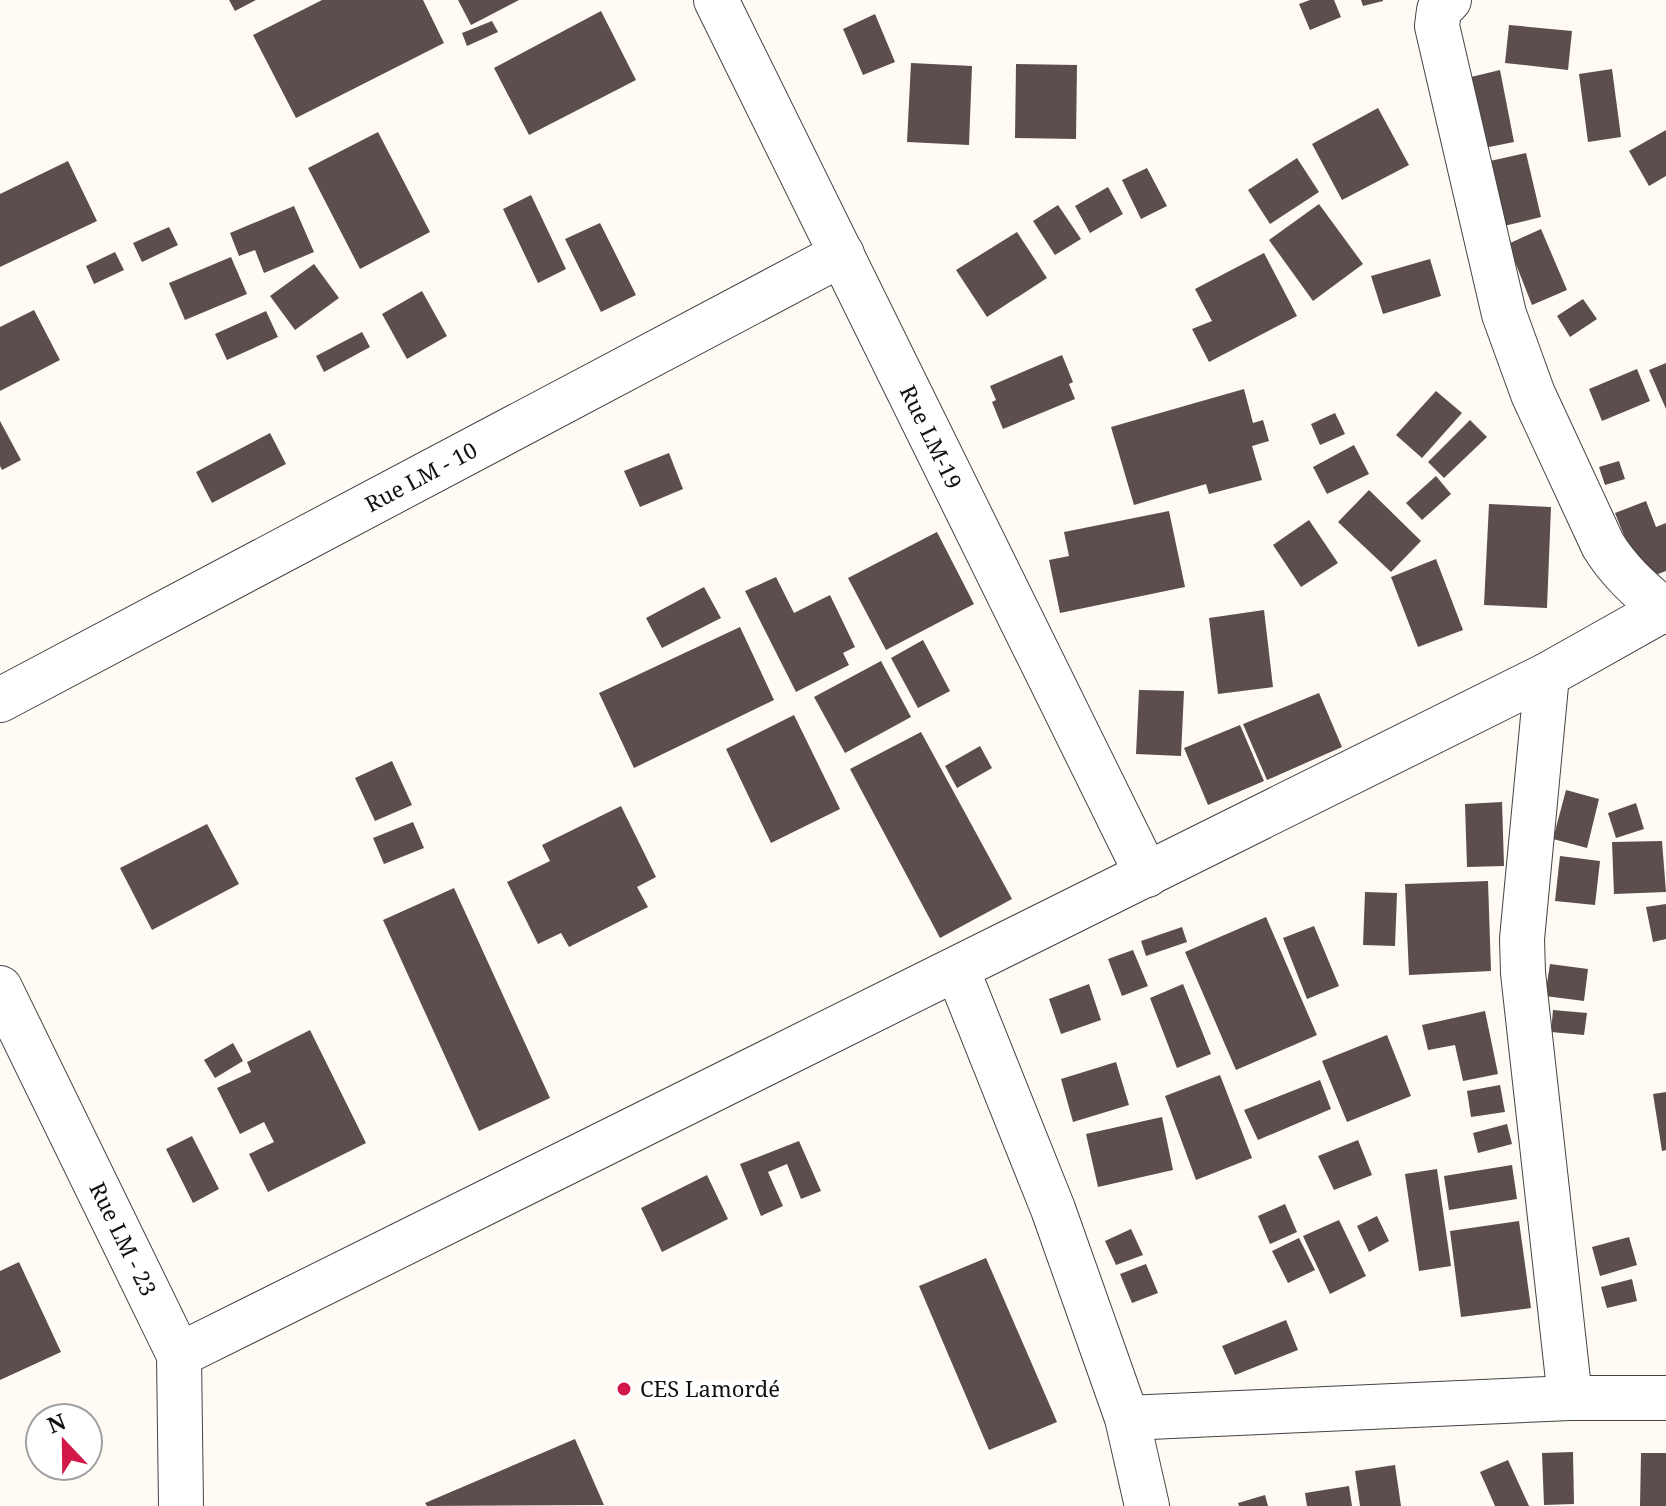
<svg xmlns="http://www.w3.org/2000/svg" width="1666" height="1506" font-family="'Noto Serif',serif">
  <rect width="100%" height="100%" fill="#fffbf4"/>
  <g fill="#5b4e4c">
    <polygon points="229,0 256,0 235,11"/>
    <polygon points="322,0 423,0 444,43 296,118 253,35"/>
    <polygon points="458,0 519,0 471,25"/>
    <polygon points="1310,0 1334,0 1341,17 1310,30 1299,4"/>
    <polygon points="1361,0 1383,0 1383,1 1363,6"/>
    <polygon points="601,11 636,80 529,135 494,68"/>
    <polygon points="875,14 895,62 863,75 843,29"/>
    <polygon points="492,21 498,32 467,46 462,33"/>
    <polygon points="1509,25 1572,31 1568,70 1505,63"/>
    <polygon points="911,63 972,66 969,145 907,142"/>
    <polygon points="1016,64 1077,65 1076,139 1015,138"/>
    <polygon points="1612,69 1621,137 1588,142 1579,74"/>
    <polygon points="1500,70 1514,142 1484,148 1471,77"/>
    <polygon points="1378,108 1409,165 1342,200 1312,144"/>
    <polygon points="1666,130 1666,176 1649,186 1629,151"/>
    <polygon points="378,132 430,232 360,269 308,168"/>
    <polygon points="1526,153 1541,217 1504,226 1490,161"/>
    <polygon points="1297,158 1319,192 1270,224 1248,190"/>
    <polygon points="68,161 97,221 0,267 0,194"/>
    <polygon points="1147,168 1167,206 1141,219 1122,180"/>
    <polygon points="1108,187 1123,214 1090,233 1075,206"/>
    <polygon points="531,195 566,269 538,283 503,209"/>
    <polygon points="1319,204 1363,264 1313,301 1269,240"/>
    <polygon points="1058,205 1081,239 1055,255 1033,221"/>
    <polygon points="294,206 314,252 264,273 255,250 239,256 230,233"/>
    <polygon points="600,223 636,295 601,312 565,239"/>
    <polygon points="169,227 178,245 142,262 133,243"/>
    <polygon points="1541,229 1567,290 1532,305 1508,244"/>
    <polygon points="1017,232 1047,278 987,317 956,270"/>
    <polygon points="115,252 124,270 94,284 86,266"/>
    <polygon points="1264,253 1297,316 1209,362 1192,329 1212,321 1195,289"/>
    <polygon points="231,257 247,294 185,320 169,283"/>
    <polygon points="1430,259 1441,296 1383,314 1371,276"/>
    <polygon points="314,264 339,298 295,330 270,296"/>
    <polygon points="422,291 447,336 407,359 382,314"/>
    <polygon points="1583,299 1597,319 1570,337 1557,316"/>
    <polygon points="34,310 60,360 0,391 0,327"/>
    <polygon points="266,311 278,337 227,360 215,334"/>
    <polygon points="362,332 370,347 324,372 316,356"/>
    <polygon points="1062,355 1073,382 1069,384 1075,399 1003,429 992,402 996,400 990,386"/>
    <polygon points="1666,363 1666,409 1649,370"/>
    <polygon points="1637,369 1650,401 1602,421 1589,389"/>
    <polygon points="1244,389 1253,423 1263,420 1269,441 1252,446 1262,480 1209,494 1206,484 1134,505 1111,427"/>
    <polygon points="1436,391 1462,413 1422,458 1396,435"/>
    <polygon points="1335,413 1345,434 1320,445 1311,424"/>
    <polygon points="1470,420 1487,437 1444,478 1428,462"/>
    <polygon points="0,421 21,460 2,470 0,466"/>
    <polygon points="270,433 286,464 212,503 196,472"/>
    <polygon points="1354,445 1369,474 1327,494 1313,467"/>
    <polygon points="669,453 683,489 640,507 624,471"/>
    <polygon points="1619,461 1625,479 1605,485 1599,467"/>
    <polygon points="1436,476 1451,494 1422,520 1406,503"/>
    <polygon points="1369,490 1421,541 1391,572 1338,522"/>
    <polygon points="1646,501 1656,527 1666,523 1666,571 1642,580 1615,513"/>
    <polygon points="1489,504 1551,507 1547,608 1484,605"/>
    <polygon points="1169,511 1185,587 1060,613 1049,560 1069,556 1064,532"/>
    <polygon points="1309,520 1338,563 1301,587 1273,545"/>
    <polygon points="937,532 974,604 886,650 848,578"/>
    <polygon points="1436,559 1463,630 1418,647 1391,577"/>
    <polygon points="776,577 794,613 830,595 855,647 843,653 849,665 796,692 745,591"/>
    <polygon points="704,587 721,618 662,648 646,618"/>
    <polygon points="1264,610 1273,687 1218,694 1209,618"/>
    <polygon points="740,627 774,700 634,768 599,693"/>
    <polygon points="923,640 950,691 918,708 891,658"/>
    <polygon points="881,661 911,717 845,753 814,697"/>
    <polygon points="1139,690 1184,691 1181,756 1136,754"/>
    <polygon points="1319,693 1342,747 1267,780 1243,724"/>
    <polygon points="794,715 840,809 771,843 726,749"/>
    <polygon points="1240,725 1264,781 1208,805 1184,748"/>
    <polygon points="921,732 1012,899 940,938 850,769"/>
    <polygon points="980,746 992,768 957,788 945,766"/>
    <polygon points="392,761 412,805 375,821 355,778"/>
    <polygon points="1566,790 1599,799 1587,848 1553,839"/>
    <polygon points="1502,802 1504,866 1467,867 1465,804"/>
    <polygon points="1636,803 1644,829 1616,838 1608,813"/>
    <polygon points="621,806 656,877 637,887 648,907 569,947 561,933 538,944 507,882 550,861 542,845"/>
    <polygon points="413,822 424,848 384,864 373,838"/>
    <polygon points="207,824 239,884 152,930 120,868"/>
    <polygon points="1662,841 1666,892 1614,894 1612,842"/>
    <polygon points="1560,856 1600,861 1595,905 1555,901"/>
    <polygon points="1488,881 1491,971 1409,975 1405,884"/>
    <polygon points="454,888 550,1098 479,1131 383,920"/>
    <polygon points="1365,892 1397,893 1395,946 1363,945"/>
    <polygon points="1666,904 1666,939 1653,942 1646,907"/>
    <polygon points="1266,917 1317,1035 1236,1070 1185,952"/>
    <polygon points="1314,926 1339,986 1307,999 1283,938"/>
    <polygon points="1182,927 1187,942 1146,956 1141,941"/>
    <polygon points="1133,950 1148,986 1122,996 1108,959"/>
    <polygon points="1550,964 1588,969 1584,1001 1545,996"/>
    <polygon points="1089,984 1101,1020 1061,1034 1049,999"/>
    <polygon points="1183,984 1211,1054 1177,1068 1150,998"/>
    <polygon points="1553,1010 1587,1013 1584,1035 1551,1032"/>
    <polygon points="1485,1011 1498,1074 1463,1081 1455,1045 1428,1050 1422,1025"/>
    <polygon points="310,1030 366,1143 268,1192 249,1154 274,1142 264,1122 240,1134 217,1088 251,1072 247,1062"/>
    <polygon points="1387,1035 1411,1096 1347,1122 1322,1061"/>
    <polygon points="233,1043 243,1061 215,1078 204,1060"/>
    <polygon points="1116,1062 1129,1105 1073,1122 1061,1079"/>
    <polygon points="1220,1075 1252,1158 1196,1180 1165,1096"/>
    <polygon points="1320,1080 1331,1109 1258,1140 1244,1110"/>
    <polygon points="1500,1085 1505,1112 1471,1117 1467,1091"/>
    <polygon points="1666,1092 1666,1150 1662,1151 1653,1094"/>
    <polygon points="1162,1117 1173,1170 1098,1187 1086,1134"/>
    <polygon points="1507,1124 1512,1144 1478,1153 1473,1133"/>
    <polygon points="192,1136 219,1189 193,1203 166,1149"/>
    <polygon points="1358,1140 1372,1175 1334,1190 1318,1156"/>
    <polygon points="799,1141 821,1191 801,1199 787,1164 768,1172 783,1206 761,1216 740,1164"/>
    <polygon points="1512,1165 1517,1199 1449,1210 1444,1176"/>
    <polygon points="1437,1169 1451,1266 1419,1271 1405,1174"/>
    <polygon points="707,1175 728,1219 662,1252 641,1208"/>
    <polygon points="1285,1204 1297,1232 1270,1244 1258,1216"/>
    <polygon points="1377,1216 1389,1241 1369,1252 1357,1226"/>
    <polygon points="1339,1220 1366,1276 1330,1294 1303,1236"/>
    <polygon points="1519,1221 1531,1308 1461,1317 1450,1231"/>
    <polygon points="1131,1229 1143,1255 1116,1265 1105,1241"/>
    <polygon points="1629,1237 1637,1265 1600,1276 1592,1247"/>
    <polygon points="1299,1238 1315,1270 1288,1283 1272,1251"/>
    <polygon points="986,1258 1057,1422 989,1450 919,1286"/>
    <polygon points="19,1262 61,1352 0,1380 0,1271"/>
    <polygon points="1146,1264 1158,1293 1132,1303 1120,1274"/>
    <polygon points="1632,1279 1637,1301 1607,1308 1601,1287"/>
    <polygon points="1286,1320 1298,1350 1235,1375 1222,1346"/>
    <polygon points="575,1439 604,1505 427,1506 425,1503"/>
    <polygon points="1573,1452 1574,1504 1544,1505 1542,1453"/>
    <polygon points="1641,1453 1666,1453 1666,1506 1640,1506"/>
    <polygon points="1508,1460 1529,1506 1495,1506 1480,1472"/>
    <polygon points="1395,1465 1401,1506 1360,1506 1355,1471"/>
    <polygon points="1349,1486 1352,1506 1307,1506 1305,1493"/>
    <polygon points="1265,1495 1268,1506 1239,1506 1238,1503"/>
  </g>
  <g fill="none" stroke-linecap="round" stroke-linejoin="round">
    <defs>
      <g id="minor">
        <polyline points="716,0 1147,875"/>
        <path d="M1449,0L1439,10L1437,26L1504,314L1533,394L1603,545C1620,573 1642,591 1666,612"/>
        <polyline points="1547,675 1522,939 1523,973 1570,1398"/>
        <polyline points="0,700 842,254"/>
        <polyline points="957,969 1053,1209 1127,1418 1147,1506"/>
        <polyline points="0,988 179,1355 181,1506"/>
        <polyline points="179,1355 1547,675 1666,608"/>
        <polyline points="1127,1418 1570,1398 1666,1398"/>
      </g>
    </defs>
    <use href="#minor" stroke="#444" stroke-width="46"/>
    <use href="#minor" stroke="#fff" stroke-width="44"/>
  </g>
  <circle fill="#d11848" stroke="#fff" stroke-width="3" cx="624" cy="1389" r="8"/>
  <g text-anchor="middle" stroke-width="8" stroke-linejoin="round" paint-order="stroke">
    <g font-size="22" fill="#111" stroke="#fff">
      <text transform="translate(931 437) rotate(64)" y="8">Rue LM-19</text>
      <text transform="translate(421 477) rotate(-28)" y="8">Rue LM - 10</text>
      <text transform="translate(123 1239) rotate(64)" y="8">Rue LM - 23</text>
    </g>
    <g font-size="22" fill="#111" stroke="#fff" text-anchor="start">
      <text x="640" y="1397">CES Lamordé</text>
    </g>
  </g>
  <g transform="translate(64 1442) rotate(338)"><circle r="38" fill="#ffffff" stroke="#a0a0a0" stroke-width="2"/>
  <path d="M0-6L14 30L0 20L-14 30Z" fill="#d11848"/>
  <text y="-12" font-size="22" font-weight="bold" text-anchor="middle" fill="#111111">N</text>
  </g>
</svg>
